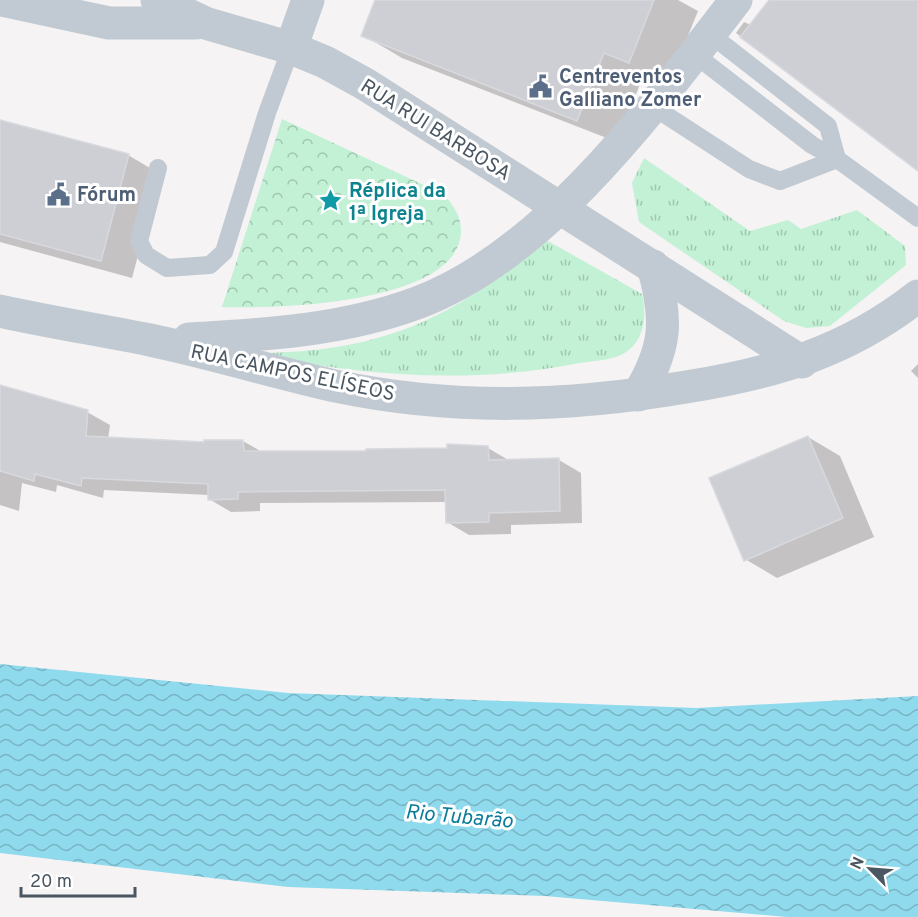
<svg xmlns="http://www.w3.org/2000/svg" width="918" height="917" font-family="Overpass,sans-serif">
  <defs>
    <pattern id="grass-tufts" width="24" height="20" patternUnits="userSpaceOnUse" patternTransform="scale(1.5)"><rect width="24" height="20" fill="#c3f1d5"/><path d="M3 7l-1-3M5 7V3M7 7l1-3M15 17l-1-3M17 17v-4M19 17l1-3" fill="none" stroke="#a0c6b0"/></pattern>
    <pattern id="park-crowns" width="20" height="18" patternUnits="userSpaceOnUse" patternTransform="scale(1.5)"><rect width="20" height="18" fill="#c3f1d5"/><path d="M2 6a3 3 0 1 1 6 0M12 15a3 3 0 1 1 6 0" fill="none" stroke="#a0c6b0"/></pattern>
    <pattern id="water-waves" width="16" height="10" patternUnits="userSpaceOnUse" patternTransform="scale(1.5)"><rect width="16" height="10" fill="#90daee"/><path d="M0 5q4-4 8 0t8 0" fill="none" stroke="#78b4c4"/></pattern>
  </defs>
  <rect width="100%" height="100%" fill="#f5f3f3"/>
  <g fill="url(#grass-tufts)">
    <polygon points="644,158 750,231 788,220 801,229 857,210 905,246 906,265 830,326 806,328 784,321 639,222 632,183"/>
    <path d="M548,241L642,294C647,315 645,342 623,354C610,361 589,361 574,364C465,385 357,375 249,353C370,354 449,324 539,244Z"/>
  </g>
  <path fill="url(#park-crowns)" d="M282,119L443,194C457,208 465,224 459,243C440,304 275,309 222,307Z"/>
  <polygon fill="url(#water-waves)" points="0,664 288,693 697,708 918,696 918,917 787,917 545,896 288,887 0,853"/>
  <g fill="#0003">
    <polygon points="377,0 678,0 698,11 668,85 644,74 617,142 402,58 363,35"/>
    <polygon points="771,0 918,0 918,170 736,33 744,22 763,30"/>
    <polygon points="0,122 128,155 160,174 132,278 0,242"/>
    <polygon points="918,364 918,378 911,371"/>
    <polygon points="0,386 87,412 110,425 108,439 206,444 243,441 262,452 368,452 488,448 510,461 559,460 581,473 582,523 511,525 511,534 469,535 447,522 447,502 260,503 260,511 231,512 209,499 209,495 104,490 103,498 57,485 56,492 22,483 19,511 0,505"/>
    <polygon points="808,437 840,456 874,537 777,578 745,559"/>
  </g>
  <g fill="#cdcfd5" stroke="#d7d9de" stroke-width="1.5">
    <polygon points="375,0 654,0 629,63 604,53 577,121 361,36"/>
    <polygon points="769,0 918,0 918,171 740,37"/>
    <polygon points="0,120 129,154 101,261 0,234"/>
    <polygon points="0,385 88,410 86,436 204,442 204,440 243,440 244,451 366,451 366,449 447,448 447,444 488,446 489,460 559,458 560,511 489,513 489,522 446,523 445,490 238,492 238,499 208,500 208,484 82,478 81,486 35,474 34,481 0,471"/>
    <polygon points="808,436 843,518 744,561 709,478"/>
  </g>
  <g fill="none" stroke-linecap="round" stroke-linejoin="round">
    <g stroke="#c1cad2" stroke-width="18">
      <polyline points="710,34 828,126 837,159"/>
      <polyline points="694,54 812,145 837,159 918,218"/>
      <polyline points="652,106 749,169 780,181 837,159"/>
      <polyline points="158,168 139,241 146,255 167,268 210,265 224,252 267,113 291,48"/>
    </g>
    <g stroke="#c1cad2" stroke-width="33">
      <polyline points="2,0 109,23 196,23"/>
      <polyline points="157,0 205,23 291,48 325,62 365,84 802,362"/>
      <polyline points="291,48 308,0"/>
      <path d="M0,311C50,322 100,330 150,340C212,353 273,372 335,386C454,411 567,407 686,387C774,373 847,352 918,296"/>
      <path d="M189,339C265,335 344,330 417,303C546,255 654,106 736,0"/>
      <path d="M638,395C667,348 668,319 653,266"/>
    </g>
  </g>
  <defs>
    <symbol id="civic-bare" viewBox="-9 -9 18 18"><path d="M-.6-6.5H3V-4.5H.6V-3L4-1V1h2V6H-6V1h2V-1L-.6-3ZM-1.2 2.5V6h2.4V2.5Z" fill="#5c6f8a" stroke="#fff" stroke-width="2.5" paint-order="stroke"/></symbol>
    <symbol id="sight-bare" viewBox="-9 -9 18 18"><path d="M0-6L1.8-2.2L6-1.7L2.9 1.2L3.7 5.4L0 3.3L-3.7 5.4L-2.9 1.2L-6-1.7L-1.8-2.2Z" fill="#0f9aa8" stroke="#fff" stroke-width="2.5" paint-order="stroke"/></symbol>
  </defs>
  <g fill-rule="evenodd">
    <use href="#civic-bare" x="524" y="70" width="33" height="33"/>
    <use href="#civic-bare" x="42" y="178" width="33" height="33"/>
    <use href="#sight-bare" x="314" y="184" width="33" height="33"/>
  </g>
  <g text-anchor="middle" stroke-width="6" stroke-linejoin="round" paint-order="stroke">
    <g font-size="20" font-weight="bold" fill="#4e5e75" stroke="#fff" text-anchor="start">
      <text x="559" y="83">Centreventos<tspan x="559" dy="23">Galliano Zomer</tspan></text>
      <text x="77" y="201">Fórum</text>
    </g>
    <g font-size="20" fill="#4a5661" stroke="#fff">
      <text transform="translate(436 129) rotate(32)" y="7">RUA RUI BARBOSA</text>
      <text transform="translate(293 372) rotate(12)" y="7">RUA CAMPOS ELÍSEOS</text>
    </g>
    <g font-size="20" font-weight="bold" fill="#0d838f" stroke="#fff" text-anchor="start">
      <text x="349" y="197">Réplica da<tspan x="349" dy="23">1ª Igreja</tspan></text>
    </g>
    <g font-size="21" font-style="italic" fill="#0c7c9b" stroke="#fff">
      <text transform="translate(459 816) rotate(5)" y="7">Rio Tubarão</text>
    </g>
  </g>
  <g transform="translate(870 869) rotate(295)" stroke="#ffffff" stroke-width="4.5" paint-order="stroke">
  <path d="M0-4.5L10 22L0 15L-10 22Z" fill="#4a5661"/>
  <text y="-9" font-size="16" font-weight="bold" text-anchor="middle" fill="#4a5661">N</text>
  </g>
  <path d="M21 887v9h114v-9" fill="none" stroke="#4a5661" stroke-width="3"/>
  <text x="30" y="887" font-size="18" fill="#4a5661" stroke="#ffffff" stroke-width="4.5" paint-order="stroke">20 m</text>
</svg>
